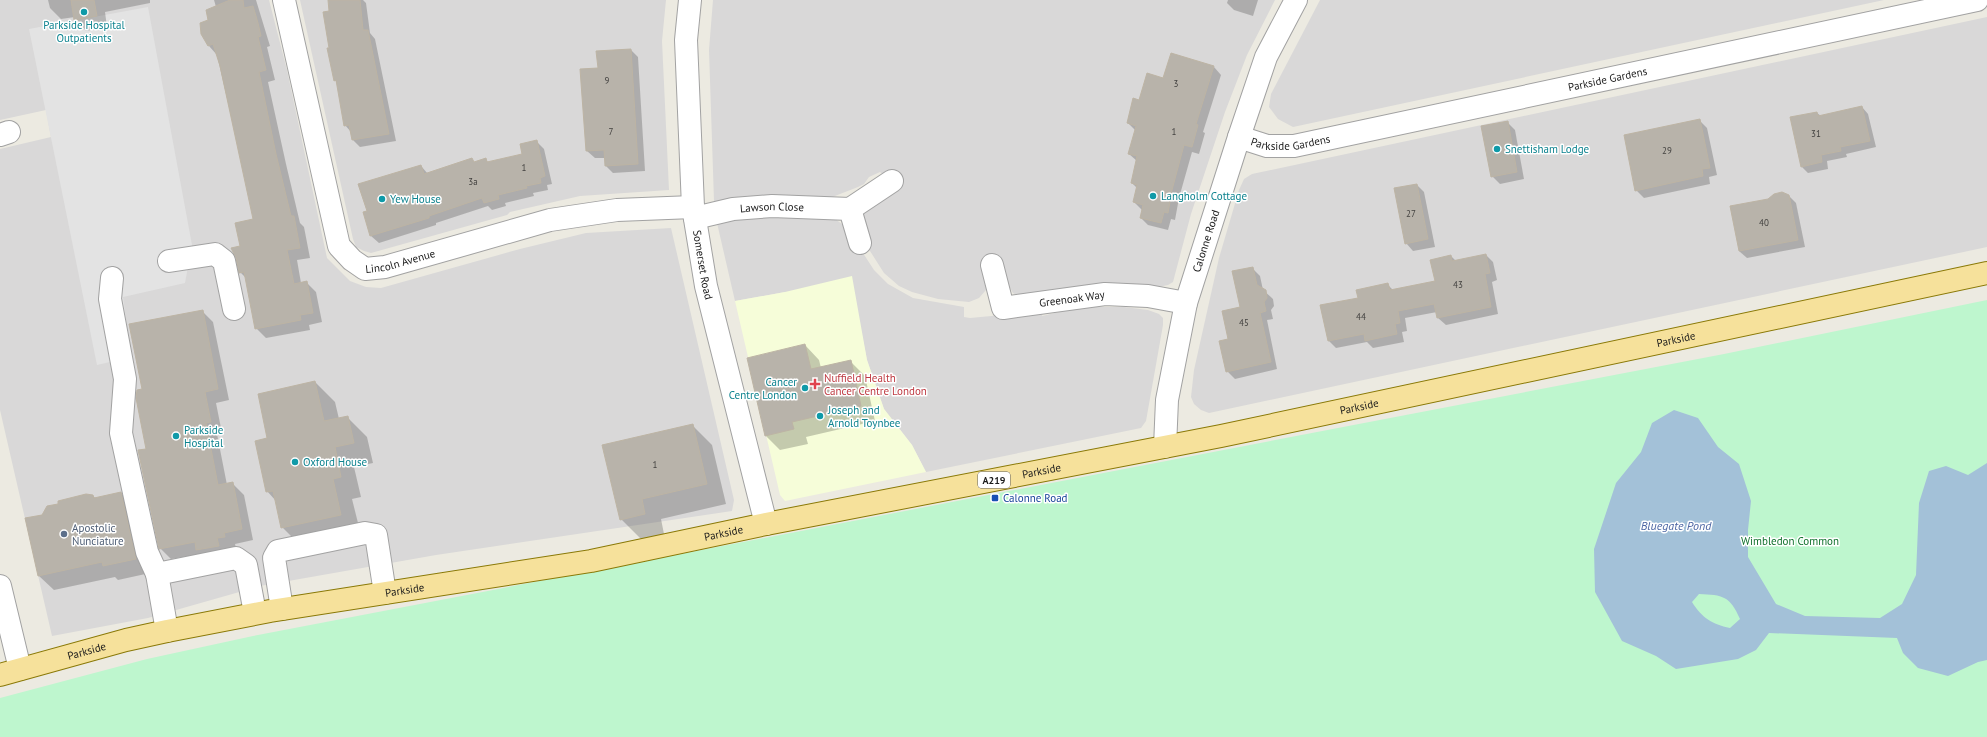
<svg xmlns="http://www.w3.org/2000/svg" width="1987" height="737" font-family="'PT Sans',sans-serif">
  <rect width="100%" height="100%" fill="#eceae1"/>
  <g fill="#d9d8d8">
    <polygon points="0,0 269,0 287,70 327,258 350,281 366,287 381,288 520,249 586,233 671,228 734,500 732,511 436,555 260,586 148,618 52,636 0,410 0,149 51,137 46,110 0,120"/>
    <polygon points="300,0 666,0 662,41 669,190 580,196 510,212 507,215 371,253 364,251 356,247 353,239"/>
    <polygon points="713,0 1275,0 1247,55 1225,112 1191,214 1173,282 1168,285 1158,287 1024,299 1013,293 1007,283 988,281 986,290 979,298 969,302 938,299 912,292 899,286 884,273 870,251 861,229 864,208 886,177 880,172 869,177 864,184 858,187 822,201 723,203 714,201 709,50"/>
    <polygon points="1320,0 1884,0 1293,127 1278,119 1269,107 1271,94"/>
    <polygon points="1987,17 1987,247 1209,413 1201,410 1194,404 1191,397 1194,370 1219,258 1239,190 1244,179 1252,174"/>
    <polygon points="745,214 831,216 846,227 851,252 861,250 874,270 888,284 913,298 964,307 964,317 970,318 1043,311 1042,316 1081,307 1124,307 1148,310 1159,314 1163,318 1163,325 1146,421 1141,428 926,472 912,445 884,409 867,360 861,330 785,292 735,301 717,223"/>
  </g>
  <polygon fill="#f6fdd9" points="852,276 867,360 884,409 912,445 926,472 785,501 780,495 735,301 785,292"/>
  <polygon fill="#bef6ce" points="1987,300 1987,737 0,737 0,698 147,659 253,636 1724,354"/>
  <polygon fill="#e3e3e3" points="148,7 192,245 185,283 123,297 131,357 97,365 29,29"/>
  <path fill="#a3c1d8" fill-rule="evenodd" d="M1674,410L1698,418L1718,447L1739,464L1751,501L1748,530V557L1776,604L1805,616L1880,618L1902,604L1916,575L1919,503L1929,471L1946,466L1968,475L1987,463V660L1978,662L1948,676L1918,668L1903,653L1897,638L1769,633L1756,650L1738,659L1676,669L1656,656L1622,641L1595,592L1594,549L1616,483L1641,452L1652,423ZM1699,594C1723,595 1730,596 1740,619L1730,628C1712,624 1702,618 1692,602Z"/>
  <g fill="#0003">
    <polygon points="48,0 150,0 150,3 105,12 107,27 86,31 75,17 61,19 50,8"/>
    <polygon points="214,0 256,0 270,46 267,47 275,80 268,82 286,164 300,223 304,227 310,258 297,260 301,283 306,282 316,292 322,322 309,325 310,330 266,338 256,328 247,279 240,272 241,247 255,220 217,55 209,46 209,21 216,7"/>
    <polygon points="329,0 363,0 366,3 370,33 375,39 396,141 360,147 353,140 351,132 345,125 337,83 335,80 330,49"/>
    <polygon points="1228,0 1258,0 1253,16 1234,10 1227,3"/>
    <polygon points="631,50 638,57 645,171 613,173 606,166 605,158 595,158 587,151"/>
    <polygon points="1172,54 1214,67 1221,75 1203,132 1205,133 1199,154 1192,152 1179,198 1175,220 1171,219 1168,230 1148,225 1141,218 1142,210 1134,202 1138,189 1132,183 1137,161 1129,154 1136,131 1128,123 1139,101 1164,80"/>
    <polygon points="1862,107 1868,114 1876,147 1846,154 1847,157 1827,161 1828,169 1808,173 1802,167 1817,113 1821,116"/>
    <polygon points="1699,120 1707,128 1717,175 1709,177 1710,184 1644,198 1636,190"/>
    <polygon points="1507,122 1515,130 1524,179 1500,184 1492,176"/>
    <polygon points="536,141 544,149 552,184 547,185 548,190 533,193 534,196 505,203 506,206 492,210 488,206 436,223 436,225 379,243 371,236 368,212 421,166 428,174 472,160 475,163 486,160 489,163 523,155"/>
    <polygon points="1417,185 1424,192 1435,247 1413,251 1406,243"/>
    <polygon points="1789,196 1796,203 1805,247 1747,258 1739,251"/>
    <polygon points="1486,255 1493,262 1497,280 1492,282 1498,314 1446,325 1438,318 1437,312 1405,318 1407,331 1402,332 1404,342 1373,348 1367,342 1336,348 1328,340 1359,299 1388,285 1394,291 1436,282 1451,256 1456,261"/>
    <polygon points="1252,268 1260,276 1263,290 1273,299 1274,306 1271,310 1273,319 1267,320 1277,369 1235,379 1227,371 1230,339"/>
    <polygon points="202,311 213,322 229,400 216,403 222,433 217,434 227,485 233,484 244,495 253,540 235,544 236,548 171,559 160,548 147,449 143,390"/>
    <polygon points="805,345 819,360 821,368 850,361 865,376 875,421 806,437 808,444 780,450 766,436"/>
    <polygon points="315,382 335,402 339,419 347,417 367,437 373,463 354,467 361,497 352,499 361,535 302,547 282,527 276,501 267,491 268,439"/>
    <polygon points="692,425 712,445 726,504 661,519 664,534 641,539 621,519"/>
    <polygon points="121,493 135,508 150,573 118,580 115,577 54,590 39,576 26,519 42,515 93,496 96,499"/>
  </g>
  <g fill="#b8b3aa" stroke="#bdb4a4">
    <polygon points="71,0 94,0 97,16 74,20"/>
    <polygon points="230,0 243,0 244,8 253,6 258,23 261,36 258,37 266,70 259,72 276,154 291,216 294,216 300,248 287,250 294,284 307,281 313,313 300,315 301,320 255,329 244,272 239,273 236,258 231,248 240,246 235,223 253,219 220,66 213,44 208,46 201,34 200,23 208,20 206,10"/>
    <polygon points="328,0 360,0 363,30 368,30 389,134 352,140 349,125 344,126 336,80 334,81 327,48 329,48 323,12 329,11"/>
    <polygon points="631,49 638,164 605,166 604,150 586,151 580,69 598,68 596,51"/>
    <polygon points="1171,53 1214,66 1196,124 1198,125 1192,147 1184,145 1172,190 1168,213 1164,212 1161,223 1140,218 1143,205 1133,202 1137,185 1131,183 1137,156 1128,154 1136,126 1127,123 1133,98 1139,100 1147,73 1163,78"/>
    <polygon points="1862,106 1870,141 1840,147 1841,151 1821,155 1822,162 1801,167 1790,117 1817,112 1818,116"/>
    <polygon points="1700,119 1710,168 1702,169 1703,176 1635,191 1624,135"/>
    <polygon points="1508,121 1517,172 1491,177 1481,126"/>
    <polygon points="537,140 545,176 540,178 541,183 526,186 527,188 498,195 499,199 484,203 482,198 429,216 429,218 370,236 363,212 367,211 358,184 421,165 424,174 472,158 474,162 486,158 487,162 522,154 520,144"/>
    <polygon points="1417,184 1428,239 1405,244 1394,188"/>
    <polygon points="1782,192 1789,195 1798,240 1739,251 1730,206 1768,199 1774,194"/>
    <polygon points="1486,254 1490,273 1485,274 1491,307 1437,318 1434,304 1398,311 1400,323 1395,324 1397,334 1365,341 1364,334 1328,341 1320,305 1358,298 1356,290 1388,283 1390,290 1435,281 1430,260 1451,255 1452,261"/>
    <polygon points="1253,267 1257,285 1266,290 1267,298 1264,302 1266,311 1260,313 1271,362 1226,372 1219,341 1228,339 1222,311 1240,307 1232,271"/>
    <polygon points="203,310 218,389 205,392 211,422 206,423 218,485 233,482 242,529 224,533 225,537 217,538 219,546 196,550 195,542 159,549 138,450 146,449 136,398 137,390 142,389 129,324"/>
    <polygon points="805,344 811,369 851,360 861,406 792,422 794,429 765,436 747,358"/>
    <polygon points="315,381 324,421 348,416 354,443 335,447 341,477 333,479 341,515 281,528 273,491 266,492 255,441 267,438 258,394"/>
    <polygon points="693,424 707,484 642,499 645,514 620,520 602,445"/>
    <polygon points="121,492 136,559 103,566 102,562 38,576 25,518 42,515 47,506 58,504 58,501 86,494 93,495 94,498"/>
  </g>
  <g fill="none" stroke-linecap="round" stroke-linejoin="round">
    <defs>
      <g id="minor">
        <path id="s1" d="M284,0L339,246L352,260L365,269L385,267L550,220L617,210L693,207"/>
        <path id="s2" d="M690,0L686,40L693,207L706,286L766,524"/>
        <polyline points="0,135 9,132"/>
        <path id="s3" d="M1239,137L1267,146H1294L1977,0"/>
        <polyline points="850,209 892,181"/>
        <path id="s4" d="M695,218L733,209L772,206L850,209L860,243"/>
        <polyline points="169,261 215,254 224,261 234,309"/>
        <path id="s5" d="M992,265L1003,308L1105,294L1148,296L1186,303"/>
        <polyline points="112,278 110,299 125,379 121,433 147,552 157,574 167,631"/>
        <path id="s6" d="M1165,447L1167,400L1186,303L1239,137L1266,57L1296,0"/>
        <polyline points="157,574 236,558 246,565 255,613"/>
        <polyline points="0,586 20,669"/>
        <polyline points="282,609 274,558 278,551 365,533 376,535 385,593"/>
      </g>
      <g id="major">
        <path id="s7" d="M0,675L126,640L167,631L270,611L591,561L766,524L1221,436L1987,273"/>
      </g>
    </defs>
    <use href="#minor" stroke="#a2a2a2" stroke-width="24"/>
    <use href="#major" stroke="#8a7907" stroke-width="24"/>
    <use href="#minor" stroke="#fff" stroke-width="22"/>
    <use href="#major" stroke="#f6e19b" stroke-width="22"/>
  </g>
  <g fill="#0f9aa8" stroke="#fff" stroke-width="1.5">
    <circle cx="84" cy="12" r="4"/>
    <circle cx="1497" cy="149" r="4"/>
    <circle cx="1153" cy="196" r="4"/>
    <circle cx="382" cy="199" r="4"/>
    <circle cx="805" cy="388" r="4"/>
    <circle cx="820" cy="416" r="4"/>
    <circle cx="176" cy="436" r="4"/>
    <circle cx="295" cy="462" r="4"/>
  </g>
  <path fill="#e0444e" stroke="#fff" stroke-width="1.5" d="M813 378h4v4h4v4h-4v4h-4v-4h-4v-4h4z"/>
  <rect fill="#1a4fb4" stroke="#fff" stroke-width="1.5" x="991" y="494" width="8" height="8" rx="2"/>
  <circle fill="#5c6f8a" stroke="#fff" stroke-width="1.5" cx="64" cy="534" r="4"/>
  <g text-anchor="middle" stroke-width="3" stroke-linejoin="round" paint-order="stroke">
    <g font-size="9" fill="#42413f">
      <text x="607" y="84">9</text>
      <text x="1176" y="87">3</text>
      <text x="611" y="135">7</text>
      <text x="1174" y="135">1</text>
      <text x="1816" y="137">31</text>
      <text x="1667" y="154">29</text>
      <text x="524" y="171">1</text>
      <text x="473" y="185">3a</text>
      <text x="1411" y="217">27</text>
      <text x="1764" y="226">40</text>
      <text x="1458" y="288">43</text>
      <text x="1361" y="320">44</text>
      <text x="1244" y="326">45</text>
      <text x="655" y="468">1</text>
    </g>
    <rect fill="#fff" stroke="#5f5f5f" stroke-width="1" x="978" y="472" width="32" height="16" rx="3"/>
    <g font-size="10" font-weight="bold" fill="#1b1b1b">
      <text x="994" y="484">A219</text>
    </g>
    <g font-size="11" fill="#0d838f" stroke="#fff" text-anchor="start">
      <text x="84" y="29" text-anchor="middle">Parkside Hospital<tspan x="84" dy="13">Outpatients</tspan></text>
      <text x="1505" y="153">Snettisham Lodge</text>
      <text x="1161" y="200">Langholm Cottage</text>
      <text x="390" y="203">Yew House</text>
      <text x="797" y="386" text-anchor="end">Cancer<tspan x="797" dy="13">Centre London</tspan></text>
      <text x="828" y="414">Joseph and<tspan x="828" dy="13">Arnold Toynbee</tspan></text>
      <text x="184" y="434">Parkside<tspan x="184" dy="13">Hospital</tspan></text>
      <text x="303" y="466">Oxford House</text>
    </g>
    <g font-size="11" fill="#1b1b1b" stroke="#fff">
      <text dy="4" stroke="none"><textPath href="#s3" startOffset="377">Parkside Gardens</textPath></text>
      <text dy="4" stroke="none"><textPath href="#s3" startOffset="53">Parkside Gardens</textPath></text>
      <text dy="4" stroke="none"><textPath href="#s4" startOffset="78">Lawson Close</textPath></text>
      <text dy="4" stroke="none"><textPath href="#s6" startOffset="211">Calonne Road</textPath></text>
      <text dy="4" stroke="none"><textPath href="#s1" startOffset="323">Lincoln Avenue</textPath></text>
      <text dy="4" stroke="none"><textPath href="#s2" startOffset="266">Somerset Road</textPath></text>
      <text dy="4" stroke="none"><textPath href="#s5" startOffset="114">Greenoak Way</textPath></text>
      <text dy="4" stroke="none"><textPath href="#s7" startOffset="1710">Parkside</textPath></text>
      <text dy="4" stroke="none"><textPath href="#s7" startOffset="1386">Parkside</textPath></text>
      <text dy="4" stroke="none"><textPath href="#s7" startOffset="1062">Parkside</textPath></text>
      <text dy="4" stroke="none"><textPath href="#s7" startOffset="738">Parkside</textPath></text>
      <text dy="4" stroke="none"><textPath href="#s7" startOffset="414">Parkside</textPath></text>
      <text dy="4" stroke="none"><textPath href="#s7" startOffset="90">Parkside</textPath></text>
    </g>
    <g font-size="11" fill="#be3a42" stroke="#fff" text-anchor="start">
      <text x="824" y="382">Nuffield Health<tspan x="824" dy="13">Cancer Centre London</tspan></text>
    </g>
    <g font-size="11" fill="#164399" stroke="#fff" text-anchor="start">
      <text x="1003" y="502">Calonne Road</text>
    </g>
    <g font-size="11" fill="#4e5e75" stroke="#fff" text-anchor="start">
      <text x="72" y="532">Apostolic<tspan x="72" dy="13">Nunciature</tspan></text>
    </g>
    <g font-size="11" fill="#10712c" stroke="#fff">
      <text x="1790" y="545">Wimbledon Common</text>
    </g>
    <g font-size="12" font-style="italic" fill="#4d67a4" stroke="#fff">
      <text x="1676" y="530">Bluegate Pond</text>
    </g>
  </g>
</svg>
